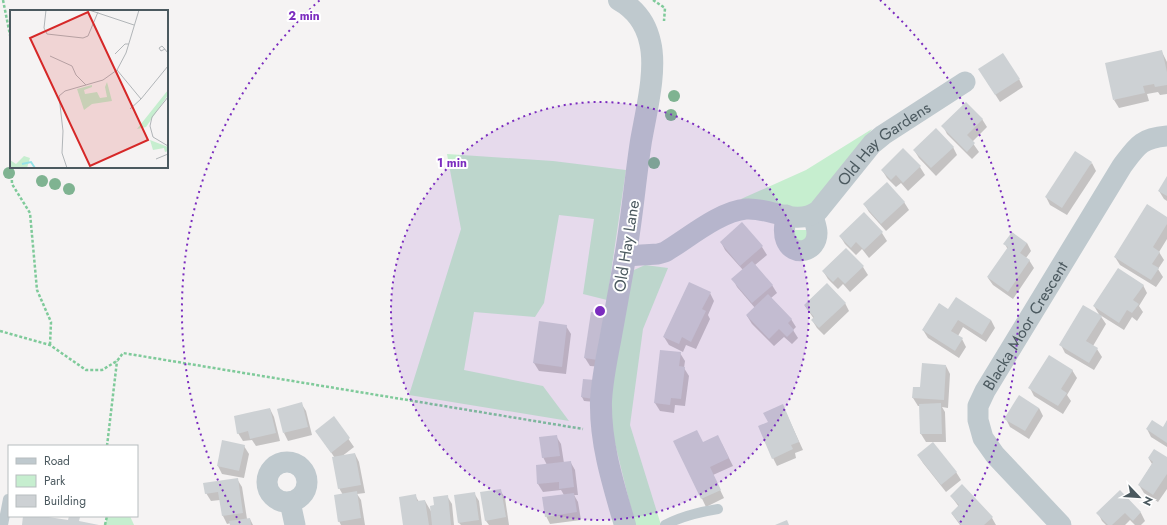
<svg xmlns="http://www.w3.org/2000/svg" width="1167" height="525" font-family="Jost,sans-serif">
  <rect width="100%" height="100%" fill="#f5f3f3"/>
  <g fill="#c6eecf">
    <polygon points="872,129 821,197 807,207 776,207 741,199 806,170"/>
    <polygon points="447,154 553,161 626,170 607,300 583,294 594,219 559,215 544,303 535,317 474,312 464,370 543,386 569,421 409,395 461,229"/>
    <polygon points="789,230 809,230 809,238 800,244"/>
    <polygon points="645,265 668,268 643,329 630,425 661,525 635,525 606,407 628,279 634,270"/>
    <polygon points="107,516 130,516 134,525 105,525"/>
  </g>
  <g fill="#0003">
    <polygon points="1162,52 1167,62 1167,94 1160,95 1158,92 1147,94 1149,101 1119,108 1114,100"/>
    <polygon points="984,77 1019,79 1023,87 1000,102"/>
    <polygon points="982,119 987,127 972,142 979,152 972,159 947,134 943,126"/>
    <polygon points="953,147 957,155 936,176 919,158 914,150"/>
    <polygon points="903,150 920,167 925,175 908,191 901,183 896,187 887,178 882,170"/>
    <polygon points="1092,163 1096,171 1067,215 1050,205 1046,197"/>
    <polygon points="1167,178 1167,201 1164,199 1159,191"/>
    <polygon points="904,202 909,210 886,231 869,212 864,204"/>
    <polygon points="864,214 882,233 887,241 869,258 862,249 856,255 845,244 840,236"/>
    <polygon points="1167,218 1167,239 1159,252 1164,260 1158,269 1163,277 1156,287 1120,265 1115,257"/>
    <polygon points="742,224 762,247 767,255 755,265 772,285 777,293 771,298 791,319 796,327 793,330 798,338 792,344 784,337 774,346 752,324 747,316 755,308 737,287 733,279 743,270 725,250 721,242"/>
    <polygon points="1027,243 1031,251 1026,258 1029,260 1034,268 1013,299 993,285 988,278 1008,250 1005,244"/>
    <polygon points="846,249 863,267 868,275 850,292 843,284 838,289 828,279 823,271"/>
    <polygon points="1143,285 1147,293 1139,306 1143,312 1137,321 1132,317 1124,330 1100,315 1106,324 1093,346 1097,349 1102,357 1094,370 1065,353 1061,345 1100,316 1094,306"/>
    <polygon points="710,293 714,301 708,315 710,319 696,349 686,345 683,352 669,345 664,337"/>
    <polygon points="845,303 849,311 824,335 817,328 812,320 814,319 805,306"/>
    <polygon points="949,310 991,320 995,328 986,342 963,327 958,336 962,339 966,347 959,358 928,338 923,330"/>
    <polygon points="604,315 602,367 590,366 585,358"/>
    <polygon points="566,326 571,334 566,374 539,371 534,363"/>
    <polygon points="661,351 680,353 685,361 684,368 689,376 685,406 675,405 674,413 660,411 655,403"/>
    <polygon points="946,366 950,374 948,408 942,407 945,412 946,442 926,442 921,434 920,406 918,406 913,398 921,388"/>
    <polygon points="1072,370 1077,378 1067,395 1071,401 1063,414 1034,396 1030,388"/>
    <polygon points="584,380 595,402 584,401 582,397"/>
    <polygon points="301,403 306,411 312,435 288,441 284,433"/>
    <polygon points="783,406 803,450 795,453 796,458 777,466 773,458 769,423"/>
    <polygon points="1039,408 1043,416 1029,439 1010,427 1006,419"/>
    <polygon points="270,409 274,417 280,441 256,446 252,440 243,441 238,433"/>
    <polygon points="334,418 354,447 341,457 355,454 359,462 365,493 357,494 361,500 365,525 341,525 339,521 343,495 339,488 335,458 316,431"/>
    <polygon points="1167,421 1167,447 1151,437 1147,429 1163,428"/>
    <polygon points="556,436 561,444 564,463 571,463 575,470 578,495 574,495 578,502 581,520 550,524 546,516 564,495 561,490 543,492 538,484 547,465 543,457"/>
    <polygon points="675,442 722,444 733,466 713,475 724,498 706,507"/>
    <polygon points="244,446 249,454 244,478 222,474 218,466"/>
    <polygon points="918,455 956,472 961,480 946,492 923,463"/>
    <polygon points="1167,458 1167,489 1158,502 1144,493 1139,485 1152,464 1149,459"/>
    <polygon points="237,479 242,487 247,519 250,519 253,525 231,525 231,523 227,524 223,516 220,500 211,501 206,493"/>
    <polygon points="500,490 505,498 509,525 489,525 486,521"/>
    <polygon points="1120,491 1141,513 1145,521 1141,525 1135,525 1130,520 1125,525 1106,525 1102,521 1098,513"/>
    <polygon points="474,493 479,501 482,525 461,525 459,523"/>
    <polygon points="415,495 419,502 425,501 432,513 435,506 447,496 452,504 454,525 432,525 431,523 432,525 404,525"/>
    <polygon points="951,496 992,518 996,525 960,525 952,514 959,507"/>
  </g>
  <g fill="#cdd1d4">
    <polygon points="1162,50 1167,72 1167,85 1155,87 1154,84 1143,86 1145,93 1113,100 1105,63"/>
    <polygon points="1003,53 1020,79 995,95 978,69"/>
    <polygon points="966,102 983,119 967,135 975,143 967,152 941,126"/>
    <polygon points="936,128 954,147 931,168 913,150"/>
    <polygon points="903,148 921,166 903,183 896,175 891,180 881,170"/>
    <polygon points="1075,151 1092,162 1062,208 1045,197"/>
    <polygon points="1167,176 1167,196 1158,191"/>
    <polygon points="887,182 905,202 881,224 863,204"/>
    <polygon points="1147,204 1167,217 1167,224 1153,247 1160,252 1152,264 1159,268 1151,280 1114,257"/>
    <polygon points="864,212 883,232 864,250 856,242 851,248 839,236"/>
    <polygon points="742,222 763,246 740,266 720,242"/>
    <polygon points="1012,232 1027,243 1020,253 1030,260 1008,292 987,277 1008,247 1003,244"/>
    <polygon points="846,248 864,266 845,284 838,277 833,282 822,271"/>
    <polygon points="752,261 773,285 752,303 731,279"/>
    <polygon points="1118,268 1144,285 1133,300 1139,304 1132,313 1127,310 1119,323 1093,306"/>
    <polygon points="689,282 711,292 702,309 706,311 691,342 682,337 679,344 663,337"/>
    <polygon points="827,283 846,303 819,328 811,320 814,317 804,305"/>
    <polygon points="768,294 792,319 788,323 794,330 787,337 779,329 769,339 746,315"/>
    <polygon points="956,297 991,320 982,335 958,320 951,331 963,338 955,351 922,330 939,303 948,309"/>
    <polygon points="1083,305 1102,316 1086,341 1098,348 1089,363 1059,345"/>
    <polygon points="591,312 605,314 598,360 584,358"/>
    <polygon points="539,321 567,325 562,367 533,363"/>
    <polygon points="660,350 681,352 679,366 685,367 681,399 671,398 670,405 654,403"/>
    <polygon points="1049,355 1073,370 1061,389 1067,393 1058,406 1028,388"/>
    <polygon points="922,363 946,365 944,400 912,398 913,387 920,387"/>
    <polygon points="583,379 595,380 593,399 581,397"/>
    <polygon points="1019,395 1039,408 1025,431 1004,419"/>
    <polygon points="302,402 308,427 283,433 277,409"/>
    <polygon points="941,403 942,434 920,434 919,404"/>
    <polygon points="783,404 799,442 791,445 793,449 772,459 758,426 768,422 763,413"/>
    <polygon points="270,408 276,433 250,439 248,431 237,434 234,416"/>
    <polygon points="334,416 350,438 331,453 315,431"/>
    <polygon points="1152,420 1163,427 1167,420 1167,443 1146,429"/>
    <polygon points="697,430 703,442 718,435 729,458 710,467 721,490 701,499 673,441"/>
    <polygon points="557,435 560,456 542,458 539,437"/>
    <polygon points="222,440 245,445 239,471 217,466"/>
    <polygon points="933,442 957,472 941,485 917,455"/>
    <polygon points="1154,449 1167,457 1167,474 1153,495 1138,485 1153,462 1148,458"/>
    <polygon points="355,453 361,485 338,489 332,457"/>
    <polygon points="571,461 574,487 559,489 559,482 537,484 536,465"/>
    <polygon points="238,478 243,513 222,516 218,492 205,494 203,483"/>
    <polygon points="962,484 993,517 984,525 961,525 951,513 959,505 950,496"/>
    <polygon points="501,489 506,517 485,521 480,492"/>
    <polygon points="1120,490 1141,512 1133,521 1125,513 1112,525 1108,525 1096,513"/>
    <polygon points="357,491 361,518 338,522 334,495"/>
    <polygon points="475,492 479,520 458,523 454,495"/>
    <polygon points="574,493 577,512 545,517 542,497"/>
    <polygon points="416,494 417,501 425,500 429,525 403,525 399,497"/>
    <polygon points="448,495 451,525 432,525 430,506 434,505 433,497"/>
    <polygon points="23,516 42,516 68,520 69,516 76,516 80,517 79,521 99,525 22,525"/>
    <polygon points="250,518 251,525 230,525 229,521"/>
    <polygon points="787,520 789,525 775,525"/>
  </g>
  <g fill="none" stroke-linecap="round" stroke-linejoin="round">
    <g stroke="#7fca9a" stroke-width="2.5" stroke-dasharray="3 2" stroke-linecap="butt">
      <polyline points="3,0 11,40"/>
      <polyline points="653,0 665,8 664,21"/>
      <polyline points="11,155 12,184 30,213 37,290 51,322 50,345"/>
      <polyline points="0,331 50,345 86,370 102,370 117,361 123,353 583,429"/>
      <polyline points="107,446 117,361"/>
      <polyline points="105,525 107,516"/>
    </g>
    <g stroke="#bfc9ce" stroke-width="10">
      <polyline points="3,525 8,499"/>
      <path d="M665,525C682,516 699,512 718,509"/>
    </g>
    <g stroke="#bfc9ce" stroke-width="21">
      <path d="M786,215C785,223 783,233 786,240C793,258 817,252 817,233C817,227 814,221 813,215"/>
      <path id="s1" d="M625,256L658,254L665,252C687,239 720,211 746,209C770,207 796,227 818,211L872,144L883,135L965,82"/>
      <circle cx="287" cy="482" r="20"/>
      <polyline points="290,502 295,525"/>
      <path id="s2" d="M1061,525L1012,473L995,455L983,438L978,420V406L985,391L1122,166C1137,146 1141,138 1167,136"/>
    </g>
    <path stroke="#bfc9ce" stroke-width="22" d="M619,0C635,9 646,24 650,42C657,70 646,112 641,141C635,180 632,219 625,258C620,286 615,313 610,341C606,361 602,381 601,401C600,443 613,484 625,525"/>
  </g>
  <g fill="#7fb391">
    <circle cx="674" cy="96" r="6"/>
    <circle cx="671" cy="115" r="6"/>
    <circle cx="654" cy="163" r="6"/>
    <circle cx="9" cy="173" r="6"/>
    <circle cx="42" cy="181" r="6"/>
    <circle cx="55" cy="184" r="6"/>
    <circle cx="69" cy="189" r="6"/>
  </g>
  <circle cx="600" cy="311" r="209" fill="#7b2cbf" fill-opacity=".12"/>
  <g fill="none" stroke="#7b2cbf" stroke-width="2" stroke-dasharray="2 4">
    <circle cx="600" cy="311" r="209"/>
    <path d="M240 523A418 418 0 0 1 320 0M880 0A418 418 0 0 1 960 523"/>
  </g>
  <g text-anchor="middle" stroke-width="4" stroke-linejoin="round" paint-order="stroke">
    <g font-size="16" fill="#4b595f" stroke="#fff">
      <text dy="6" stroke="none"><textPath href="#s1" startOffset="302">Old Hay Gardens</textPath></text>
      <text transform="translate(626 246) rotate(-81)" y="6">Old Hay Lane</text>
      <text dy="6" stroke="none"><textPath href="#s2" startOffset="243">Blacka Moor Crescent</textPath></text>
    </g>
  </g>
  <g transform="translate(10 10)">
    <rect width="158" height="158" fill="#f5f3f3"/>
    <path d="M97,72L102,91L82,94L74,100L67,79L82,75V77L74,80L75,84L87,82L90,88L97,87L95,77ZM158,80V85L136,117L127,119ZM140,130L158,137V141L155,142L154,138L143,140ZM14,146L20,148L17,158H0V150L6,154Z" fill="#c6eecf"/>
    <path fill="none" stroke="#96e3e8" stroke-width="2" d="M12,154L21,152L25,158"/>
    <path fill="none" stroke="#b1b5b8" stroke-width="1" d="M36,0L34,18L37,24L73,28L78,26L88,2M79,0L124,15M155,39L151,41L149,38L152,36L153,37L158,43M105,44L115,34H119M40,46L62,56L66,65L76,75M107,60L131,89L158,56M158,87L142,107L140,116L143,127L158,136M120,99L131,89M146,149L158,144M57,158L52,143L53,121L49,86L55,81L93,70L107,60L116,43L129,0"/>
    <path fill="#d62828" fill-opacity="0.15" stroke="#d62828" stroke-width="2" d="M78,2L138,130L80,156L20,28Z"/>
    <rect width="158" height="158" fill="none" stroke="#4b595f" stroke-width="2"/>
  </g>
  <circle cx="600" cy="311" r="6" fill="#7b2cbf" stroke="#fff" stroke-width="2"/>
  <g font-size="12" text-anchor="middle" font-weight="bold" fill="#7b2cbf" stroke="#fff" stroke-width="4" stroke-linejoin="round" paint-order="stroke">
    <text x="304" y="20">2 min</text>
    <text x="452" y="167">1 min</text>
  </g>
  <rect x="8" y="445" width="130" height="72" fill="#ffffff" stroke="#b7bdbf"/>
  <rect x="16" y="458" width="20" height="6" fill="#bfc9ce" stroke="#b7bdbf"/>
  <text x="44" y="465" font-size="12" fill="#4b595f">Road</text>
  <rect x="16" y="475" width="20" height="12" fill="#c6eecf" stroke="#b7bdbf"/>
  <text x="44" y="485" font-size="12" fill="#4b595f">Park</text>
  <rect x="16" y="495" width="20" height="12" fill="#cdd1d4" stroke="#b7bdbf"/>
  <text x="44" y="505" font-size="12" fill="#4b595f">Building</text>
  <g transform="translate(1139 497) rotate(115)" stroke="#ffffff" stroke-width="3" paint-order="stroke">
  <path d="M0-3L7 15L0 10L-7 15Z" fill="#4b595f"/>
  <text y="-6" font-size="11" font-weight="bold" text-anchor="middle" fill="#4b595f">N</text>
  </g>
</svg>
